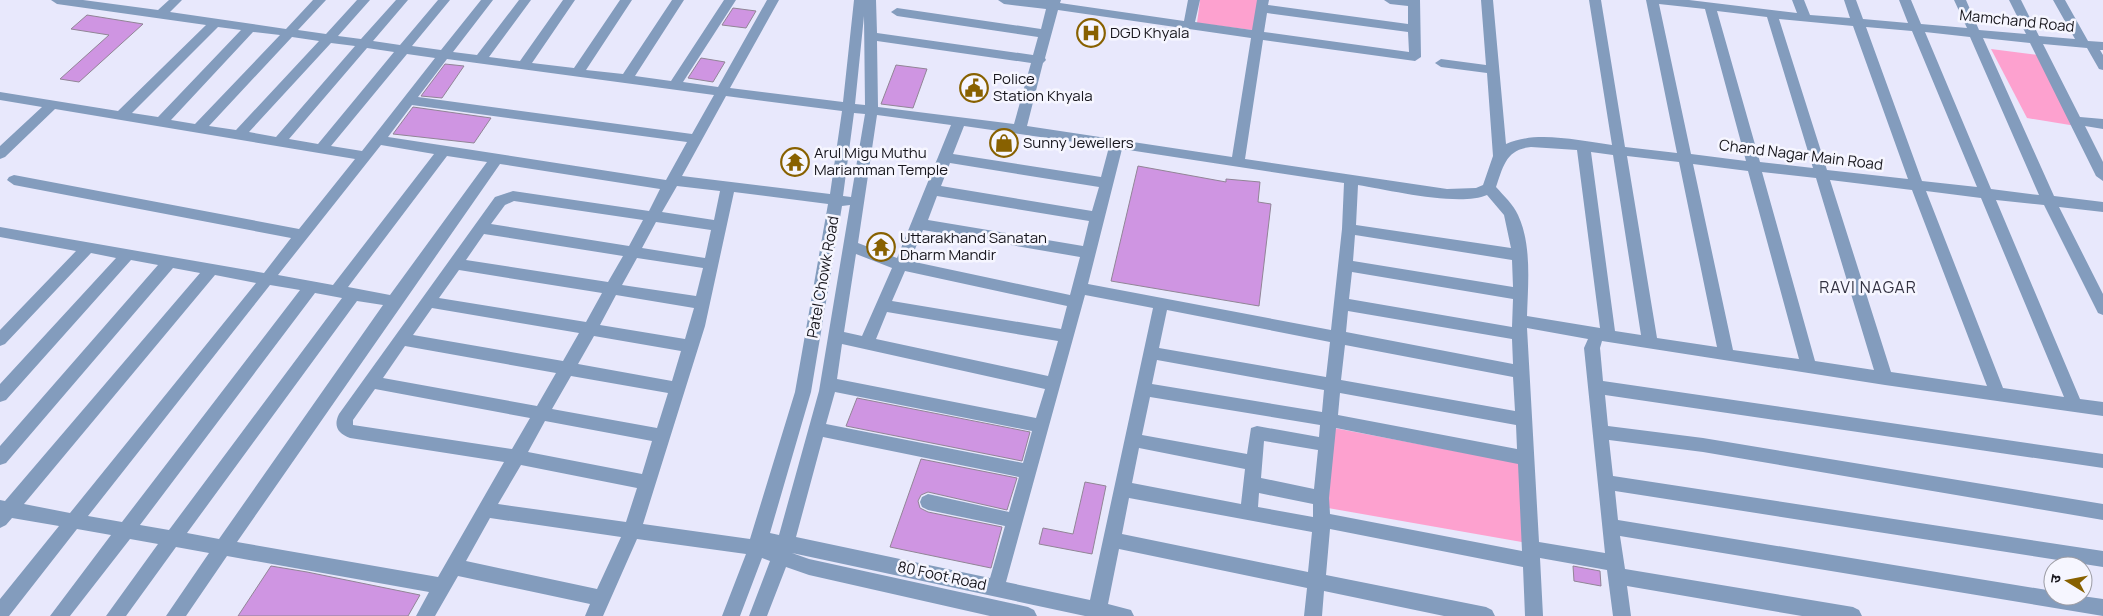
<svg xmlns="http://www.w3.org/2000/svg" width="2103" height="616" font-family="Manrope,'Noto Sans Devanagari',sans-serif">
  <rect width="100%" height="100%" fill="#e8e8fc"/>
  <g fill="#fda1cf">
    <polygon points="1200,0 1263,0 1260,31 1197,23"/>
    <polygon points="1991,49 2039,55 2076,126 2027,118"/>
    <polygon points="1334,428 1524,464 1527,543 1328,508"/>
  </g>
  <g fill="#cf95e2" stroke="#918596">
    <polygon points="733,8 756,11 746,28 722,25"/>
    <polygon points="87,15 143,24 79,82 60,79 109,35 71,29"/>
    <polygon points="1085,23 1103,26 1098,44 1080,41"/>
    <polygon points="701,58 725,62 713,82 688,78"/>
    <polygon points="445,64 464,66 442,98 421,96"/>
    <polygon points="896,65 927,69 913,108 881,104"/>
    <polygon points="413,107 491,118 474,143 393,134"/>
    <polygon points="1138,166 1226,182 1226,179 1260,182 1258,202 1271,204 1259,306 1111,281"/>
    <polygon points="857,398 1030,432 1022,461 846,426"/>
    <polygon points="921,459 1017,478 1007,510 928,492 921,495 918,501 920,508 928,512 1002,527 991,568 890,547"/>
    <polygon points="1085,482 1106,486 1092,554 1039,544 1043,528 1073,534"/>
    <polygon points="271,566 307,572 420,595 408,616 238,616"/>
    <polygon points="1573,566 1600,571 1601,586 1574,581"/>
  </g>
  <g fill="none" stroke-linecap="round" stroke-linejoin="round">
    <path fill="#839cbd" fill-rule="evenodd" d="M51,0H83L158,10L169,0H182L170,12L286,29L313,0H326L298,30L326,34L357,0H370L338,36L361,39L396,0H408L373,41L400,45L438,0H450L412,46L441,50L481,0H493L453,52L477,55L519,0H531L489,57L520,61L563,0H575L532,63L574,68L620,0H632L586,70L623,74L672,0H684L635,76L671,81L724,0H736L683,82L718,87L767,0H779L730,88L843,102L854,0H876L877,33L1033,55L1038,37L897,16L891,12L897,8L1041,29L1046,9L1004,4L998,0H1061L1060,3L1184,21L1188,0H1200L1195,22L1252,30L1257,0H1269L1268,5L1408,24V6L1390,4L1384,0H1420L1421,57L1415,61L1263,40L1245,159L1447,189L1476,188L1483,185L1493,156L1487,73L1441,67L1435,63L1441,59L1486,65L1481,0H1493L1506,144C1537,130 1579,141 1612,145L1589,0H1601L1625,147L1677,153L1646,0H1689L1797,13L1792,0H1804L1810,15L1850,18L1844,0H1856L1863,19L1908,23L1899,0H1911L1921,24L1967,28L1954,0H1966L1979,30L2026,34L2009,0H2021L2039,36L2075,39L2053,0H2065L2088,41L2103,42V50H2100L2103,55V70L2099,69L2087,48L2043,44L2080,117L2103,119V129L2085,126L2103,162V181L2096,176L2030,43L1983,38L2054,196L2103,202V212L2059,207L2103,294V315L2098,313L2044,205L1996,200L2080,399L2103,402V416L1885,385L1602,341L1600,348L1603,381L2103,454V468L1605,395L1608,426L1703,438L2103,504V520L1703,452L1609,440L1613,476L2103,551V567L1615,491L1618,520L2053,591V596H2082L2103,599V616L1620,536L1625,569L1853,607L1859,610L1862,616H1802L1627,586L1631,616H1613L1607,570L1540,558L1543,616H1525L1523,567L1330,529L1326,575L1486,607L1492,610L1495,616H1444L1324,591L1322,616H1304L1307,588L1119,549L1108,604L1131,610L1134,616H1085L792,553L809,559L1028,607L1034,610L1037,616H990L809,575L786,567L767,616H749L770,561L762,558L740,616H722L746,554L637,539L603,616H585L590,604L458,576L435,616H416L429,592L227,556L186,616H166L209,553L176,547L126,616H106L158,544L130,539L70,616H50L111,535L77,529L9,616H0V599L59,526L12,518L6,525L0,528V500L5,501L200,273L173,268L6,463L0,465V446L158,265L131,260L6,400L0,402V384L116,258L91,253L5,344L0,346V330L76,251L0,237V227L264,273L291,238L14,185L7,180L9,177L14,175L299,229L355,159L55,109L5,157L0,159V146L42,107L0,100V92L118,111L206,25L57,4ZM1659,4L1705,9L1746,161L1691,154ZM1058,10L1251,38L1232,157L1027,126L1043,63L1046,60L1045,58ZM1717,11L1767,17L1813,168L1760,162ZM1267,13L1408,32L1409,52L1264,32ZM864,16L865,105L855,104ZM1779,19L1853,26L1908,179L1827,170ZM218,27L241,30L158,117L132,113ZM1866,27L1912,31L1977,187L1922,181ZM253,32L280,35L195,124L171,120ZM1925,32L1970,37L2039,195L1991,189ZM292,37L319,41L236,130L209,126ZM877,41L1031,63L1014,124L878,107ZM331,43L355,46L276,137L249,132ZM367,48L394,52L318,144L289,139ZM407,54L435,58L362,151L331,146ZM447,59L714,95L692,134L418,97ZM726,96L842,111L830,194L682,176ZM412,105L687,142L666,180L388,137ZM854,113L865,114L851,197L843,196ZM877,115L951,125L897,258L858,243ZM964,126L1109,147L1101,177L953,154ZM381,145L434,154L333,285L278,275ZM1531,147L1577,150L1600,328L1527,316C1528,284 1532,245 1518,215C1513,204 1504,196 1496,187C1503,167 1506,149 1531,147ZM1122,149L1344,183L1342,229L1331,330L1088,284ZM1591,152L1613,155L1641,335L1615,331ZM447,156L487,162L390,295L348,287ZM1627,156L1679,162L1717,347L1657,338ZM950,163L1099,187L1092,211L941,186ZM500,164L660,189L649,211L513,191L495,197L339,414C333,426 338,434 350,438L504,462L438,577L237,542ZM1693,164L1748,171L1799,359L1733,350ZM1762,172L1816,178L1874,370L1815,361ZM1830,180L1912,190L1987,386L1891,372ZM1358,185C1389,190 1459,207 1487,195L1504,215L1511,248L1356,225ZM677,186L720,191L714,220L662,212ZM1926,191L1981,198L2064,397L2003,388ZM734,192L828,204L795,392L750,539L643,524L705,326ZM937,196L1089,221L1083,246L928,220ZM514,201L643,220L629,246L491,224L505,205ZM850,205L819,391L779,535L770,533L811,392L842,206ZM656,222L711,230L705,258L642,248ZM923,230L1080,257L1070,295L910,261ZM484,234L623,256L608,282L466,260ZM1355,235L1512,260L1513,287L1353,261ZM856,254L892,268L862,336L844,332ZM637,258L703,268L696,296L622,285ZM459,270L602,293L586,322L439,298ZM905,271L1067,306L1061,329L892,301ZM1352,272L1513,299L1512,327L1349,299ZM215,275L256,283L70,513L24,504ZM270,285L300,290L122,522L88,516ZM315,293L342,298L169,530L140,525ZM616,295L694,308L685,339L600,325ZM1085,295L1153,308L1090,600L1006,582ZM357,301L383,305L219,539L187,533ZM432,308L579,333L563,361L413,335ZM1167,310L1330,342L1326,377L1159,348ZM1348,311L1512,339L1513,364L1346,332ZM887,312L1058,341L1048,376L876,339ZM1527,328L1588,339L1584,348L1605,553L1539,542ZM594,336L681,351L672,381L578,364ZM842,344L1045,389L1036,418L837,379ZM1345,345L1513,377L1515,411L1341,380ZM405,346L556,373L537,406L383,378ZM1157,360L1324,390L1322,412L1152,384ZM571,376L668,393L657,428L552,409ZM375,389L530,418L512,449L353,425V420ZM835,392L1032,431L1023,463L826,424ZM1340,393L1516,425L1517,449L1338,415ZM1150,397L1320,425L1319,437L1257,426L1251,428L1247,454L1142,435ZM545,421L652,441L642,474L528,452ZM1336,428L1518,464L1522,551L1330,514L1329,498ZM823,437L1019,477L1009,512L928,494L922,497L920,502L922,507L928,510L1005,526L990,578L796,537ZM1264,441L1318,450L1314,489L1261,478ZM1139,448L1245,469L1241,504L1132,483ZM521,465L637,488L626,522L498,504ZM1259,493L1313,504V517L1258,507ZM1129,498L1312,532L1308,572L1122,534ZM490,518L621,537L597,589L466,561Z"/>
  </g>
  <defs>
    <symbol id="hospital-ring" viewBox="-11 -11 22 22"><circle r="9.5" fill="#f6f6ff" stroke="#886100" stroke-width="1.5"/><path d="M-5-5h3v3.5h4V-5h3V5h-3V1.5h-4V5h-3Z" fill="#886100"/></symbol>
    <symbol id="civic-ring" viewBox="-11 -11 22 22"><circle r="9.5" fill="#f6f6ff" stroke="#886100" stroke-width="1.5"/><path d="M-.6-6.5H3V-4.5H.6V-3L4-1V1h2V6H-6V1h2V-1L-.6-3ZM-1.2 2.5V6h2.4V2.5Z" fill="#886100"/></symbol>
    <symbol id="shop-ring" viewBox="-11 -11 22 22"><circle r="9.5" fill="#f6f6ff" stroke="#886100" stroke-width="1.5"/><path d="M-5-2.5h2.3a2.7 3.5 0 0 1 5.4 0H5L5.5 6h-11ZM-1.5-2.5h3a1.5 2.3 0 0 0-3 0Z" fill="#886100"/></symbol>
    <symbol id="temple-ring" viewBox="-11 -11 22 22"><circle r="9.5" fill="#f6f6ff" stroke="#886100" stroke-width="1.5"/><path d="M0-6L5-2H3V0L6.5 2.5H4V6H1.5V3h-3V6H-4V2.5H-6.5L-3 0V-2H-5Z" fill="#886100"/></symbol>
  </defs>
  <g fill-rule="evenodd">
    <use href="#hospital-ring" x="1075" y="17" width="32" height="32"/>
    <use href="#civic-ring" x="958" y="72" width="32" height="32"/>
    <use href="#shop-ring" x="988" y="127" width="32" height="32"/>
    <use href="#temple-ring" x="779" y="146" width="32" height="32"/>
    <use href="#temple-ring" x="865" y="231" width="32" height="32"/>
  </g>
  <g text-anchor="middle" stroke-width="5" stroke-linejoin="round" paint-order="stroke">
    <g font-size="15" fill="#16151c" stroke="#f6f6ff">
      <text transform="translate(2017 21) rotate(6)" y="5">Mamchand Road</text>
      <text transform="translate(1801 155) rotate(7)" y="5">Chand Nagar Main Road</text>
      <text transform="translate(823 277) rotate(-80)" y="5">Patel Chowk Road</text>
      <text transform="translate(942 576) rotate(12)" y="5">80 Foot Road</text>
    </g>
    <g font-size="15" fill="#16151c" stroke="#f6f6ff" text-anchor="start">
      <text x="1110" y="38">DGD Khyala</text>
      <text x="993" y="84">Police<tspan x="993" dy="17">Station Khyala</tspan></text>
      <text x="1023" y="148">Sunny Jewellers</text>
      <text x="814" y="158">Arul Migu Muthu<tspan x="814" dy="17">Mariamman Temple</tspan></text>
      <text x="900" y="243">Uttarakhand Sanatan<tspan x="900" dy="17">Dharm Mandir</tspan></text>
    </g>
    <g font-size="16" letter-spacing="1" fill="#323141" stroke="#f6f6ff">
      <text x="1868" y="293">RAVI NAGAR</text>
    </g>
  </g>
  <g transform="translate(2068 581) rotate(280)"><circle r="24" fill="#f6f6ff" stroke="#9c9ca4"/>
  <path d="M0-4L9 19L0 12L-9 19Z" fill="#886100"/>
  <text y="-8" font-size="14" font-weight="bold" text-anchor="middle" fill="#16151c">उ</text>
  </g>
</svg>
